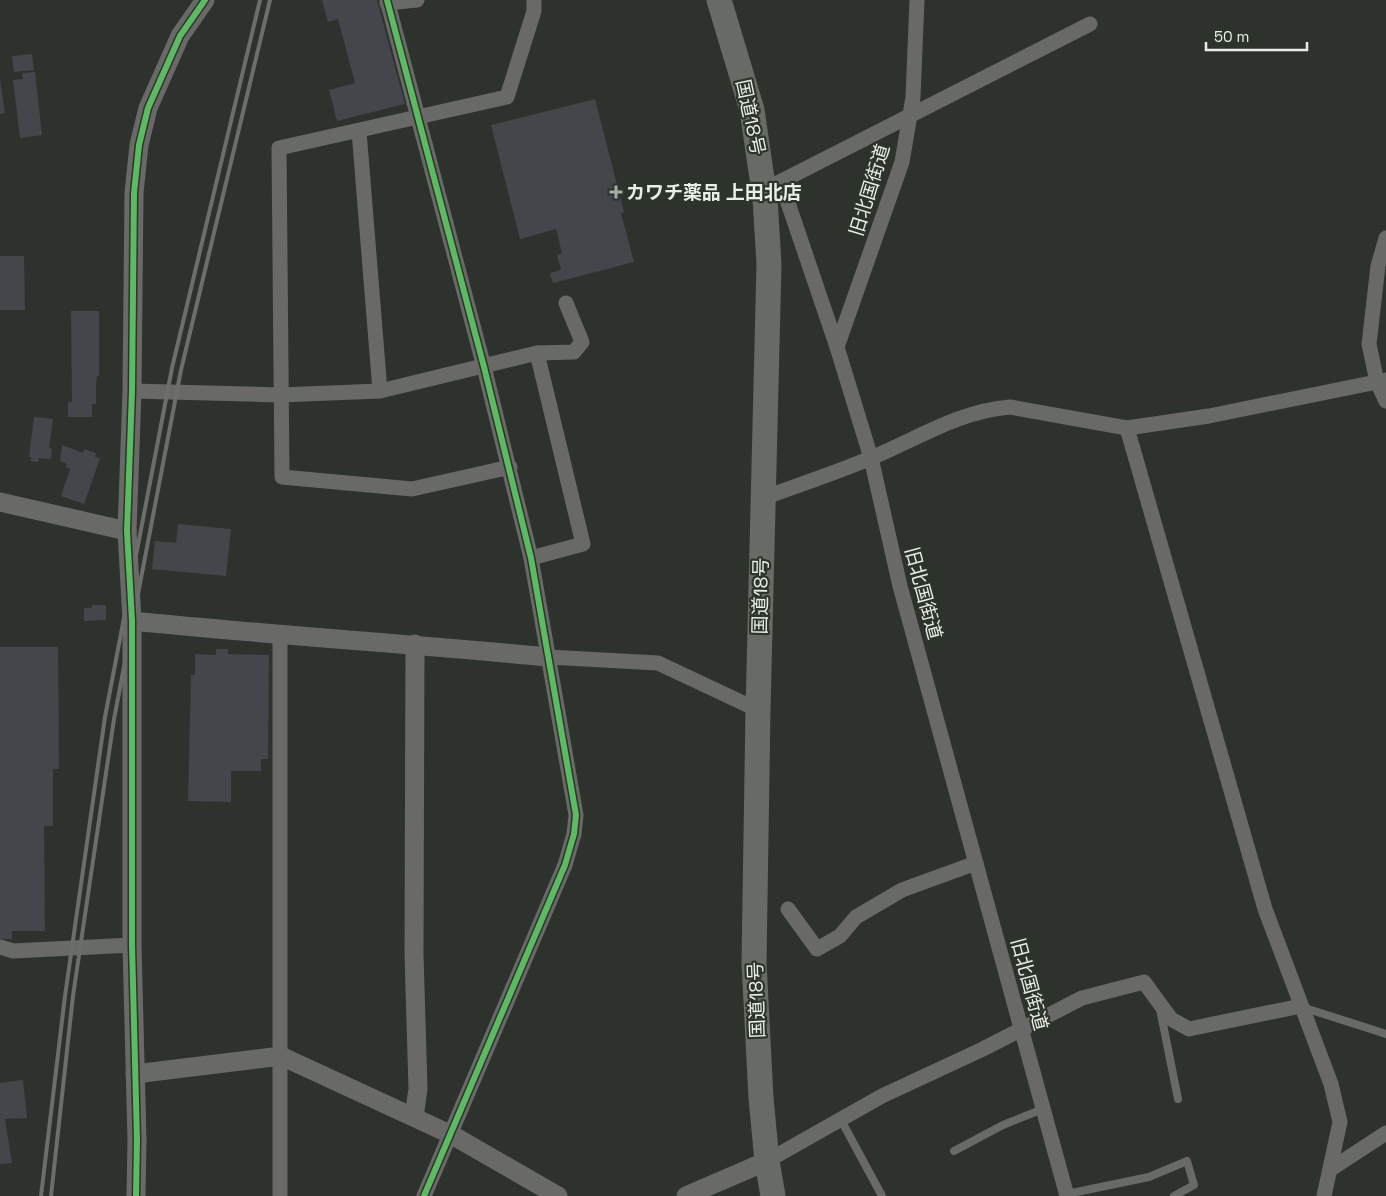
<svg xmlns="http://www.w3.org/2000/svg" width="1386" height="1196" font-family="'Space Grotesk','Noto Sans JP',sans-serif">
  <rect width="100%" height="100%" fill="#2e322d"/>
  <g fill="#43464b">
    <polygon points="322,0 377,0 405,104 337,121 329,90 355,83 338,19 328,22"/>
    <polygon points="32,54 34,70 14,72 12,56"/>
    <polygon points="35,72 42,135 20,138 13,80 23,79 22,73"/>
    <polygon points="0,79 5,113 0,114"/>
    <polygon points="595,99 624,212 621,213 634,262 553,283 550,273 561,270 557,255 562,253 556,229 520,239 491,125"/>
    <polygon points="0,256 24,256 25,310 0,310"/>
    <polygon points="71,311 99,311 99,376 97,376 96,384 96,404 92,404 92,417 68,417 68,402 72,402"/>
    <polygon points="34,417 53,419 49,448 52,449 51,459 39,458 38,462 31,461 31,457 29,457"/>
    <polygon points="62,445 83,453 84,449 96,453 95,457 100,458 84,504 61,496 70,469 65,467 67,464 60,461"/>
    <polygon points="178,524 231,529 226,576 152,569 155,541 176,543"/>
    <polygon points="92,605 106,605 106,620 84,621 84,608 92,608"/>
    <polygon points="0,647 58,647 59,769 53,769 53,826 44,826 45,931 12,931 12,939 0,939"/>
    <polygon points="216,649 228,649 228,654 269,655 268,759 261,759 261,771 231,771 231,802 188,801 191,675 195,675 195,654 216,655"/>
    <polygon points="23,1080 27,1118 5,1119 12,1163 0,1164 0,1083"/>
  </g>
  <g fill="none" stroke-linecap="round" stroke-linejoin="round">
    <g stroke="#696a68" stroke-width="8">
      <polyline points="1302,1007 1386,1034"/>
      <polyline points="1160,1009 1178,1099"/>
      <polyline points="841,1120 882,1196"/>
      <polyline points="954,1151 1003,1125 1043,1109"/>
      <polyline points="1067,1194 1149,1177 1187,1161 1194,1185 1174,1196"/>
    </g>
    <g stroke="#696a68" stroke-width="15">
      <polyline points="387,0 484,367 531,558 576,815 574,834 565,865 424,1196"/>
      <polyline points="387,3 417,0"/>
      <polyline points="359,131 380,391"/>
      <polyline points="764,190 785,194 837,347 871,458 900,586 1067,1196"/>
      <polyline points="764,190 1090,24"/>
      <polyline points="1386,238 1378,266 1369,344 1377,382 1386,401"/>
      <polyline points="837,347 902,162 913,97 917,0"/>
      <polyline points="537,353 574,352 582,342 566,303"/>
      <polyline points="132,391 280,395 380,391 537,353 583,544 531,558"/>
      <polyline points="1127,428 1265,909 1331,1084 1340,1122 1324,1196"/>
      <polyline points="510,467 412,489 282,477 279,148 507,97 534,11 534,0"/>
      <path d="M763,498C799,485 835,473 871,458C917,439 959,411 1010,407L1127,428L1209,416L1386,380"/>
      <polyline points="548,657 658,663 758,710"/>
      <polyline points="788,909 817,949 840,936 856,917 902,890 976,863"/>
      <polyline points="0,947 13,951 132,945"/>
      <polyline points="767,1161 882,1096 983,1049 1082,998 1144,982 1171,1019 1189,1029 1301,1006"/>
      <polyline points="1331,1169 1386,1133"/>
      <polyline points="280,1196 280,636"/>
    </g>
    <g stroke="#696a68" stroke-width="19">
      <polyline points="0,502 127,531"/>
      <path d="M132,621C271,635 410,644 548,657"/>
      <polyline points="135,1074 281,1056 452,1135 558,1196"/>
      <polyline points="414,1117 418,1089 414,954 415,644"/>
      <polyline points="136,1196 137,1140 132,945 132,621 127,531 132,391 134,193 139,145 148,108 180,36 205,0"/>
      <polyline points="686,1196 767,1161"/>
    </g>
    <polyline stroke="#686a66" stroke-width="25" points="719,0 752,110 765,199 769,264 758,710 754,963 761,1098 767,1161 773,1196"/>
    <g stroke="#6c6e6b" stroke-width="4">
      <polyline points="41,1196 65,996 105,717 172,368 260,0"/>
      <polyline points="51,1196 73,996 114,719 181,370 270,0"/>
    </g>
    <defs>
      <g id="cycleway">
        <polyline points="387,0 484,367 531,558 576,815 574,834 565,865 424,1196"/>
        <polyline points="136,1196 137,1140 132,945 132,621 127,531 132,391 134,193 139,145 148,108 180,36 205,0"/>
      </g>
    </defs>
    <use href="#cycleway" stroke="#2d342b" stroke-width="9"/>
    <use href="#cycleway" stroke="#5cba63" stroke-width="6"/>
  </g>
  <path fill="#a8aca7" stroke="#2d342b" stroke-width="2" d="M613.5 184.5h5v5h5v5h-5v5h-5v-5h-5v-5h5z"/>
  <g text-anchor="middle" stroke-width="4.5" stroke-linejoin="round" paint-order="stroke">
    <g font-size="19" fill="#e9eee8" stroke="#2d342b">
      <text transform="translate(751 117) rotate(78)" y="7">国道18号</text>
      <text transform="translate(869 190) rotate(-73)" y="7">旧北国街道</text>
      <text transform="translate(924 593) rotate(75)" y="7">旧北国街道</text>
      <text transform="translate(760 596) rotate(-89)" y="7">国道18号</text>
      <text transform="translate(1030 984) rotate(75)" y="7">旧北国街道</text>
      <text transform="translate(756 1000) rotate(-92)" y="7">国道18号</text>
    </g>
    <g font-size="19" font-weight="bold" fill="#e9eee8" stroke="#2d342b" text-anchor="start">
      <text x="626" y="199">カワチ薬品 上田北店</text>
    </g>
  </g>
  <path d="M1206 42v8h101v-8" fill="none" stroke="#e9eee8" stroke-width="2.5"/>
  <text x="1214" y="42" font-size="15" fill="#e9eee8" stroke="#2d342b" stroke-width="4" paint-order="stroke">50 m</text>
</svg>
